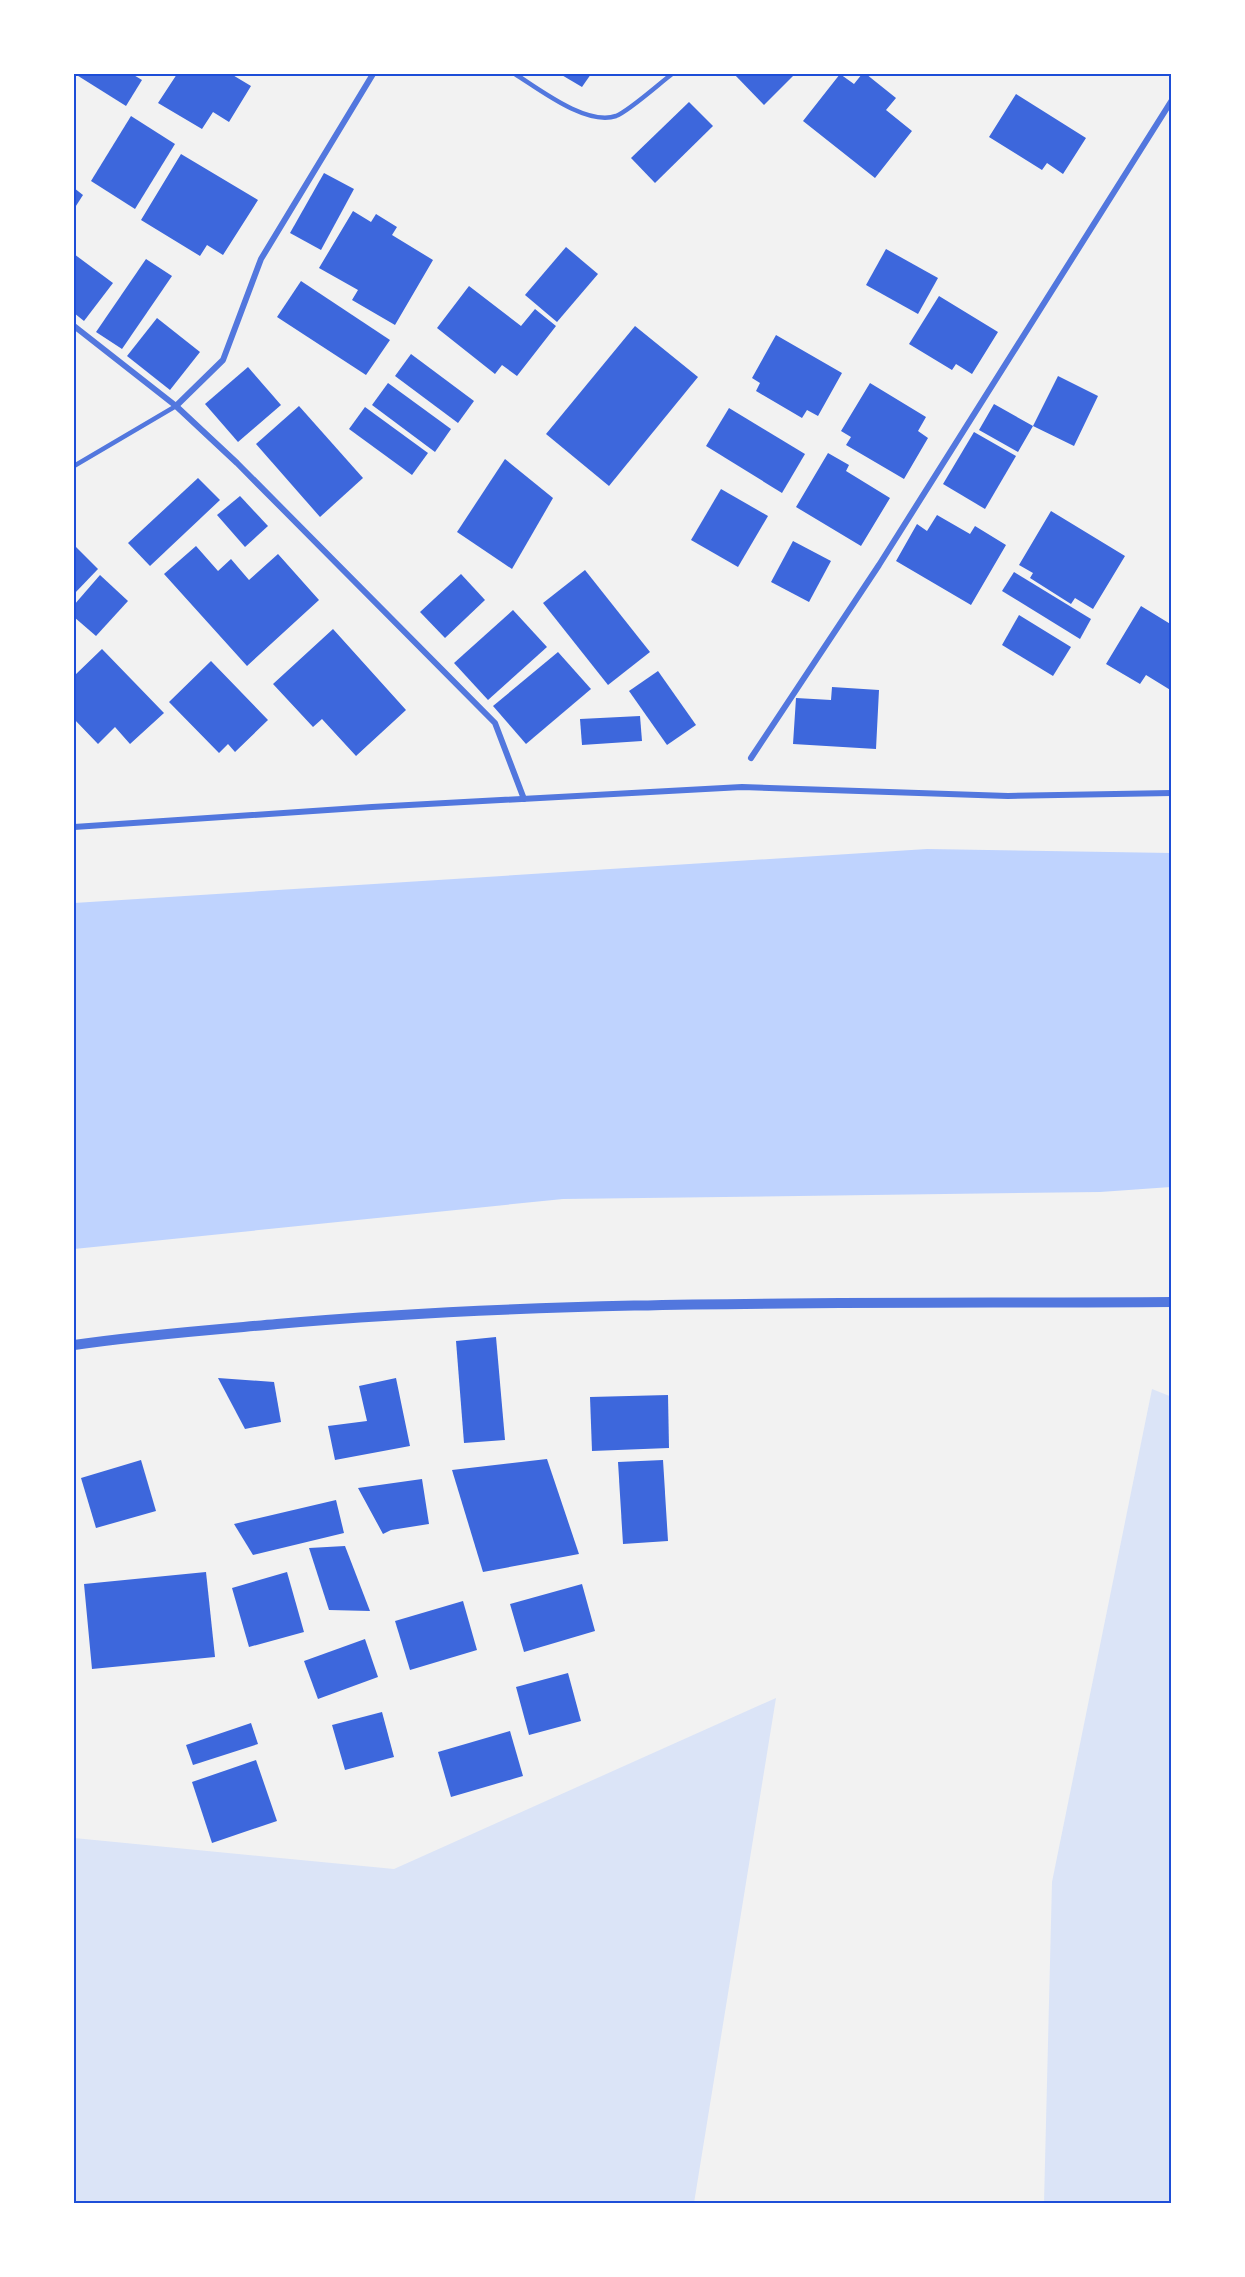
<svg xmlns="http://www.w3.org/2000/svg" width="1245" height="2277" font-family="'Open Sans',sans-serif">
  <rect width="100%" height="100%" fill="#f2f2f2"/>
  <g fill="#dbe4f7">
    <polygon points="1152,1389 1172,1397 1171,2203 1044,2203 1052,1882"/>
    <polygon points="776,1698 694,2203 74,2203 74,1838 394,1869"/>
  </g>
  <polygon fill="#bfd3fe" points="927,849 1171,853 1171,1187 1100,1192 563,1199 74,1249 74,903"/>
  <g fill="#3d67dc">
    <polygon points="75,74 132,74 142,80 126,106"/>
    <polygon points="177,74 231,74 251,86 229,122 213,112 202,129 158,103"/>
    <polygon points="560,74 591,74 582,87"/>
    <polygon points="734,74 795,74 764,105"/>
    <polygon points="840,74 854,84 862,74 866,74 896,98 886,110 912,131 875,178 803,121"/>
    <polygon points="1016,94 1086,138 1063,174 1047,163 1042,170 989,137"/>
    <polygon points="689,102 713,126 655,183 631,158"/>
    <polygon points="131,116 175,144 135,209 91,181"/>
    <polygon points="181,154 258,200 223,255 207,245 200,256 141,220"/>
    <polygon points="324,173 354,189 321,250 290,233"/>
    <polygon points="74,188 83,195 74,209"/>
    <polygon points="353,211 371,222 376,214 397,227 392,235 433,260 395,325 352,300 358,290 319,268"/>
    <polygon points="566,247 598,274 557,322 525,295"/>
    <polygon points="886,249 938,278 918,314 866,285"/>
    <polygon points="74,254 113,283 84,321 74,313"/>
    <polygon points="146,259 172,276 122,349 96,332"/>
    <polygon points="301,281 390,340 366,375 277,317"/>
    <polygon points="469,286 521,326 535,309 556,326 517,376 502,365 495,374 437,328"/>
    <polygon points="939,296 998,332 972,374 956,364 952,370 909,344"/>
    <polygon points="157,318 200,352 170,390 127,356"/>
    <polygon points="635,326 698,377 609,486 546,434"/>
    <polygon points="776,335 842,373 818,416 807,410 802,418 756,391 760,383 752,378"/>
    <polygon points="411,354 474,401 458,423 395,376"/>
    <polygon points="248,367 281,405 238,442 205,404"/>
    <polygon points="1058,376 1098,396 1074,446 1033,426 1018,452 979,430 994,404 1033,426"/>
    <polygon points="388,383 451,429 435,452 372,405"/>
    <polygon points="870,383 926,417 918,431 928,438 904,479 846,445 851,437 841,431"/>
    <polygon points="299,406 363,478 320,517 256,444"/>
    <polygon points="365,407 428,453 412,475 349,429"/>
    <polygon points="729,408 805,454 782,493 706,446"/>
    <polygon points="974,432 1016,456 985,509 943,484"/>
    <polygon points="828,453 849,465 846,471 890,498 861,546 796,507"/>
    <polygon points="505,459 553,498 512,569 457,532"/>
    <polygon points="198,478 220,500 150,566 128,543"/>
    <polygon points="721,489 768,516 738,567 691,540"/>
    <polygon points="240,496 268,526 245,547 217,515"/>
    <polygon points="1051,511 1125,556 1093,609 1075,598 1071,604 1030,578 1033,573 1019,565"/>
    <polygon points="937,515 970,534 975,526 1006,545 971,605 896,561 917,524 927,531"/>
    <polygon points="793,541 831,561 809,602 771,582"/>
    <polygon points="74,545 98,569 74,594"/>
    <polygon points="196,546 218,571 231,559 249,580 278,554 319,600 247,666 164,574"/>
    <polygon points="585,570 650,652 608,685 543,603"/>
    <polygon points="1014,572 1091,619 1080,639 1002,591"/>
    <polygon points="461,574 485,600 445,638 420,612"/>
    <polygon points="100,575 128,601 96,636 74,617 74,605"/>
    <polygon points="1141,606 1172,625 1172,691 1146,675 1140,684 1106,664"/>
    <polygon points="513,610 547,647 488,700 454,663"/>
    <polygon points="1019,615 1071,647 1053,676 1002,645"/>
    <polygon points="333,629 406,710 356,756 322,719 313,727 273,684"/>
    <polygon points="102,649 164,713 130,744 115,727 98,744 74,719 74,676"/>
    <polygon points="558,652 591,689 526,744 493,706"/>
    <polygon points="211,661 268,720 235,752 228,744 219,753 169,702"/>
    <polygon points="658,671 696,725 667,745 629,691"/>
    <polygon points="832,687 879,690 876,749 793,744 796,698 831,700"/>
    <polygon points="640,716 642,741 582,745 580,719"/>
    <polygon points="496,1337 505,1440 464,1443 456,1341"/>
    <polygon points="218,1378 274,1382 281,1422 245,1429"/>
    <polygon points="396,1378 410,1446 335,1460 328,1426 367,1421 359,1386"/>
    <polygon points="668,1395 669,1448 592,1451 590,1397"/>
    <polygon points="547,1459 579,1554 483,1572 452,1470"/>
    <polygon points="141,1460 156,1511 96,1528 81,1478"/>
    <polygon points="663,1460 668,1541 623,1544 618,1462"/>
    <polygon points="422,1479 429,1524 391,1530 383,1534 358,1488"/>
    <polygon points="336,1500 344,1533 253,1555 234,1524"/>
    <polygon points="345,1546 370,1611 329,1610 309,1548"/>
    <polygon points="206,1572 215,1657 92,1669 84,1584"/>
    <polygon points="287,1572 304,1632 249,1647 232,1588"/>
    <polygon points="582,1584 595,1631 524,1652 510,1604"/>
    <polygon points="463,1601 477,1650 410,1670 395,1621"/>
    <polygon points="365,1639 378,1677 318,1699 304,1661"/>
    <polygon points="568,1673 581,1721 529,1735 516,1687"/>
    <polygon points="382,1712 394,1757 345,1770 332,1725"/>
    <polygon points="251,1723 258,1744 193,1765 186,1745"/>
    <polygon points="510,1731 523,1776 451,1797 438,1752"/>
    <polygon points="256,1760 277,1821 212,1843 192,1782"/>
  </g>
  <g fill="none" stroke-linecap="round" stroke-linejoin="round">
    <g stroke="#5277de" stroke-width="4.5">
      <path d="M515,74C539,89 586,126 616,116C629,111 660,83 672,74"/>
      <polyline points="74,466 176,406"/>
    </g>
    <g stroke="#5277de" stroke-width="6">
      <polyline points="74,326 176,406 237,463 495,723 524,799"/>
      <polyline points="176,406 223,360 261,259 373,74"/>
      <polyline points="751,758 879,565 1172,100"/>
      <polyline points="74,827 372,807 742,787 1008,796 1172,793"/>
    </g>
    <path stroke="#5277de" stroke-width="10" d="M74,1345C141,1335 209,1330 277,1324C574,1298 873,1304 1172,1302"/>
  </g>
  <rect width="1245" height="2277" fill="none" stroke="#ffffff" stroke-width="150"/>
  <rect x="75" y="75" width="1095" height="2127" fill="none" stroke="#1d4ed8" stroke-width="2"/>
</svg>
